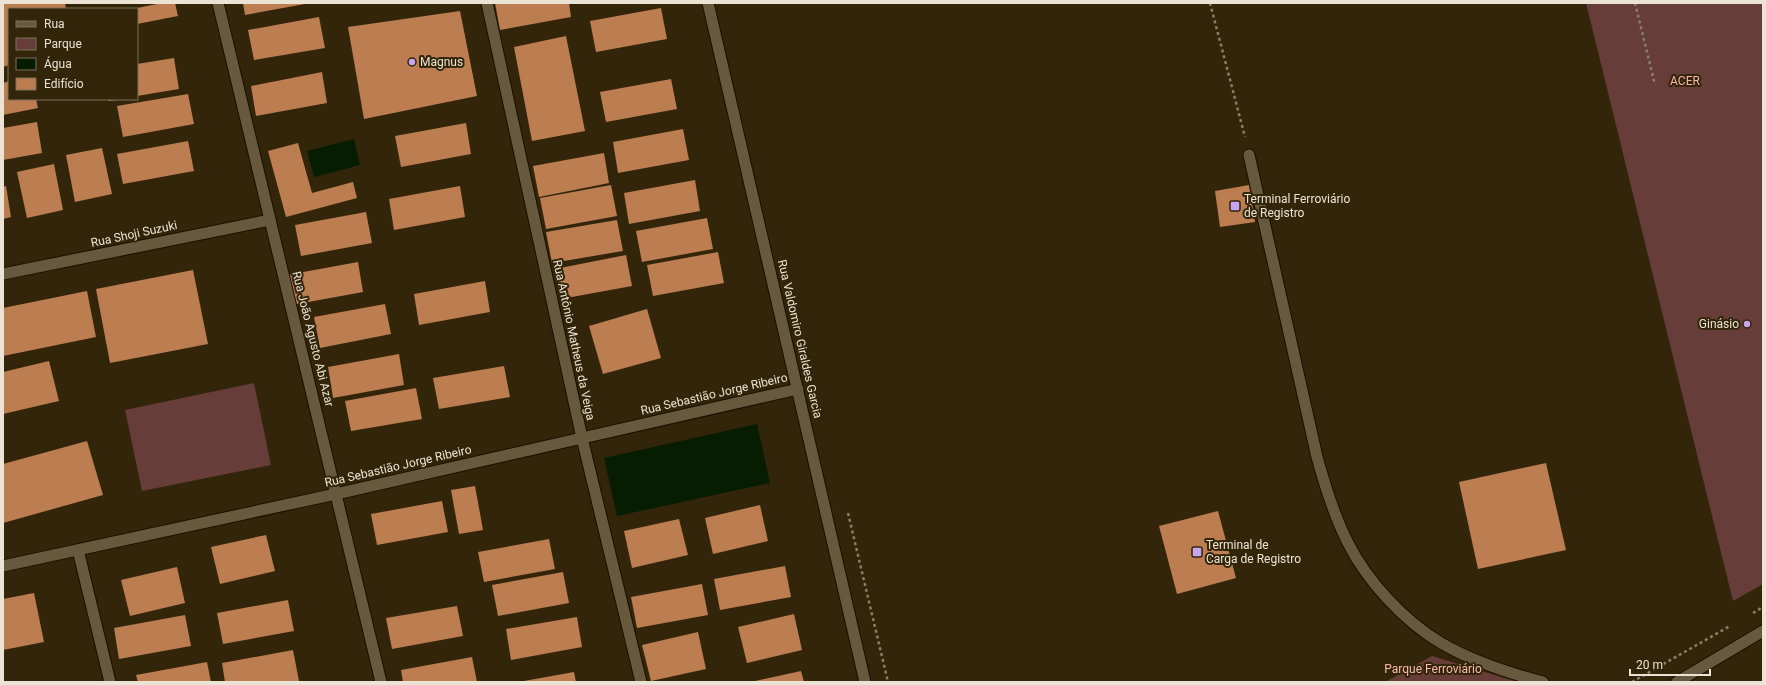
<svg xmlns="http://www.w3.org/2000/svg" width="1766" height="685" font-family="Roboto,sans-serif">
  <rect width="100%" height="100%" fill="#32250a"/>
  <g fill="#663d38">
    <polygon points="1586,3 1763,3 1763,584 1733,601"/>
    <polygon points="254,383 271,465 142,491 125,410"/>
    <polygon points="1432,656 1518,682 1519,682 1385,682"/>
  </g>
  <g fill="#061d02">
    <polygon points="354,139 360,165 314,177 307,151"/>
    <polygon points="757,424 770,483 617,516 604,458"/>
  </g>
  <g fill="#bc7e51">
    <polygon points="3,3 65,3 66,9 9,9 9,65 3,67"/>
    <polygon points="162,3 175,3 178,16 137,24 137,8"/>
    <polygon points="243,3 305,3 305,4 245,15"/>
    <polygon points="495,3 569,3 571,17 500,30"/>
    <polygon points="661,8 667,39 596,52 590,21"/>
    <polygon points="460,11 477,96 364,119 348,27"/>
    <polygon points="319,17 325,48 254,60 248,30"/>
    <polygon points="566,36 585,131 532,141 514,47"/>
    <polygon points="174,58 179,89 137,96 137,64"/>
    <polygon points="322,72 327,103 256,116 251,86"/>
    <polygon points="671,79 677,109 606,122 600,92"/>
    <polygon points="9,81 9,99 36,99 38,108 3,115 3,83"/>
    <polygon points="188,94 194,124 123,137 117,106"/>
    <polygon points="108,99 117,99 118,100 108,101"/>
    <polygon points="37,122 42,153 3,160 3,128"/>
    <polygon points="466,123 471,154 401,167 395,136"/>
    <polygon points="683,129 689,160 618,173 613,142"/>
    <polygon points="188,141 194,171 123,184 117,154"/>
    <polygon points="298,143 312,193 353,182 357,198 286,217 268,151"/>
    <polygon points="102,148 112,194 75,202 66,155"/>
    <polygon points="604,153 609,183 539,197 533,166"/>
    <polygon points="54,164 63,210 27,218 17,172"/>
    <polygon points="695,180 700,211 629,224 624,193"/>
    <polygon points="611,185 617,216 546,229 540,198"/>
    <polygon points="1249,185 1255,222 1220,227 1215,191"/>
    <polygon points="6,186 11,217 3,219 3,187"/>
    <polygon points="460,186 465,217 394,230 389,199"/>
    <polygon points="366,212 372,243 301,256 295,225"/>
    <polygon points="707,218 713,249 642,262 636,231"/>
    <polygon points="617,220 623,251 552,263 546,232"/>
    <polygon points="718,252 724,283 653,296 647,265"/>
    <polygon points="626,255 632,286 561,299 555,269"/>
    <polygon points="358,262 363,292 292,305 287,275"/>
    <polygon points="193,270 208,344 110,363 96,289"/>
    <polygon points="485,281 490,312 419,325 414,294"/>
    <polygon points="87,291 96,337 3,356 3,308"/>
    <polygon points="385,304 391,334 320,348 314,317"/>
    <polygon points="647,309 661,358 603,374 589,326"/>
    <polygon points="399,354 404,385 333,398 328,367"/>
    <polygon points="49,361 59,401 3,414 3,372"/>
    <polygon points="504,366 510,397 439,409 433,378"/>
    <polygon points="416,388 422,419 351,431 345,401"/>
    <polygon points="87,441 103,495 3,523 3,464"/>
    <polygon points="1546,463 1566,550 1478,569 1459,482"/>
    <polygon points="475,486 483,530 459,534 451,490"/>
    <polygon points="442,501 448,532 377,545 371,514"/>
    <polygon points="760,505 768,541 713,554 705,518"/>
    <polygon points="1218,511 1236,578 1177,594 1159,526"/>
    <polygon points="679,519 688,555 632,568 624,531"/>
    <polygon points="266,535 275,571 220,584 211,547"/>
    <polygon points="549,539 555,569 484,582 478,552"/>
    <polygon points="785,566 791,597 720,610 714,579"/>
    <polygon points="177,567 185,603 130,616 121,580"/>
    <polygon points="563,572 569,603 498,616 492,585"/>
    <polygon points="702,584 708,615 637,628 631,597"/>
    <polygon points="34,593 44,642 3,650 3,599"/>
    <polygon points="288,600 294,631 223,644 217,613"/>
    <polygon points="457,606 463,636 392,649 386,618"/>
    <polygon points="794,614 802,650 747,663 738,627"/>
    <polygon points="185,615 191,646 119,659 114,628"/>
    <polygon points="577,617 582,647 511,660 506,629"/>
    <polygon points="698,632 706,669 651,681 642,645"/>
    <polygon points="293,650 299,681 291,682 225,682 222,663"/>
    <polygon points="472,657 477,682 403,682 401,670"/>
    <polygon points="207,662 211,682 138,682 136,675"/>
    <polygon points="801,671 804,682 755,682 755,681"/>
    <polygon points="574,672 576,682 524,682 524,681"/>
  </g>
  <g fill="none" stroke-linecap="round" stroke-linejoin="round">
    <defs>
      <g id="minor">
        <polyline points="218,3 381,682"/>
        <polyline points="487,3 582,438 641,682"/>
        <polyline points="708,3 865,682"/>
        <path d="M1249,155L1317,457C1325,486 1334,516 1348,543C1367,581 1404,621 1441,643C1472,661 1508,673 1543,682"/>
        <polyline points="3,274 270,220"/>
        <polyline points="78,550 110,682"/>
        <polyline points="3,566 336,494 798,389"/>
        <polyline points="1677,682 1763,631"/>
      </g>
    </defs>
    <use href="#minor" stroke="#1a0e00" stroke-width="13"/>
    <g stroke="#897e68" stroke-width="2.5" stroke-dasharray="3 3" stroke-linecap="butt">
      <polyline points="1210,3 1245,137"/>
      <polyline points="1635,3 1655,85"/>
      <polyline points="848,513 888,682"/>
      <polyline points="1753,613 1763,607"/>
      <polyline points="1632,682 1730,626"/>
    </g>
    <use href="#minor" stroke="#67593e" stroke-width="11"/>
  </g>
  <g fill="#c6a6f0" stroke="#32250a" stroke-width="1.5">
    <circle cx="412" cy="62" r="4"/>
    <rect x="1230" y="201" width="10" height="10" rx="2"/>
    <circle cx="1747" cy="324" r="4"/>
    <rect x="1192" y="547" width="10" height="10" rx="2"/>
  </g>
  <g text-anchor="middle" stroke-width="4" stroke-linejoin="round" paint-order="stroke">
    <g font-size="12" fill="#ebe3d3" stroke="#32250a" text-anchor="start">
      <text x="420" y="66">Magnus</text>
      <text x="1244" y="203">Terminal Ferroviário<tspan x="1244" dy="14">de Registro</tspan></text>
      <text x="1739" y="328" text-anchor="end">Ginásio</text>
      <text x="1206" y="549">Terminal de<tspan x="1206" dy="14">Carga de Registro</tspan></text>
    </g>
    <g font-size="12" fill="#f8b7ae" stroke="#32250a">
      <text x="1685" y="85">ACER</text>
      <text x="1433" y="673">Parque Ferroviário</text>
    </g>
    <g font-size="12" fill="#ebe3d3" stroke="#32250a">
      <text transform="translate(134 234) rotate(-12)" y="4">Rua Shoji Suzuki</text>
      <text transform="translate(313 339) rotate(76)" y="4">Rua João Agusto Abi Azar</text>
      <text transform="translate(800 339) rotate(77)" y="4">Rua Valdomiro Giraldes Garcia</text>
      <text transform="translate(574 340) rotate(78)" y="4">Rua Antônio Matheus da Veiga</text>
      <text transform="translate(714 394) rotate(-13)" y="4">Rua Sebastião Jorge Ribeiro</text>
      <text transform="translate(398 466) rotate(-13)" y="4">Rua Sebastião Jorge Ribeiro</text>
    </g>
  </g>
  <rect width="1766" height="685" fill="none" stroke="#ebe3d3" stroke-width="8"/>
  <rect x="8" y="8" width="130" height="92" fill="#32250a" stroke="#7c715a"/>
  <rect x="16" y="21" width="20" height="6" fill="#67593e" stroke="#7c715a"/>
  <text x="44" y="28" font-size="12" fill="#ebe3d3">Rua</text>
  <rect x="16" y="38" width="20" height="12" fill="#663d38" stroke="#7c715a"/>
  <text x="44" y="48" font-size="12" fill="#ebe3d3">Parque</text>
  <rect x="16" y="58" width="20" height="12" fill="#061d02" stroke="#7c715a"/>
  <text x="44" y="68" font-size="12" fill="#ebe3d3">Água</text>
  <rect x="16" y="78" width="20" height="12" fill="#bc7e51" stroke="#7c715a"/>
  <text x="44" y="88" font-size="12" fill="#ebe3d3">Edifício</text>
  <path d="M1630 669v6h80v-6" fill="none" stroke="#ebe3d3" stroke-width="2"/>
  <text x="1636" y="669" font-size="12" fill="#ebe3d3" stroke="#32250a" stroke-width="3" paint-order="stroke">20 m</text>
</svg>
